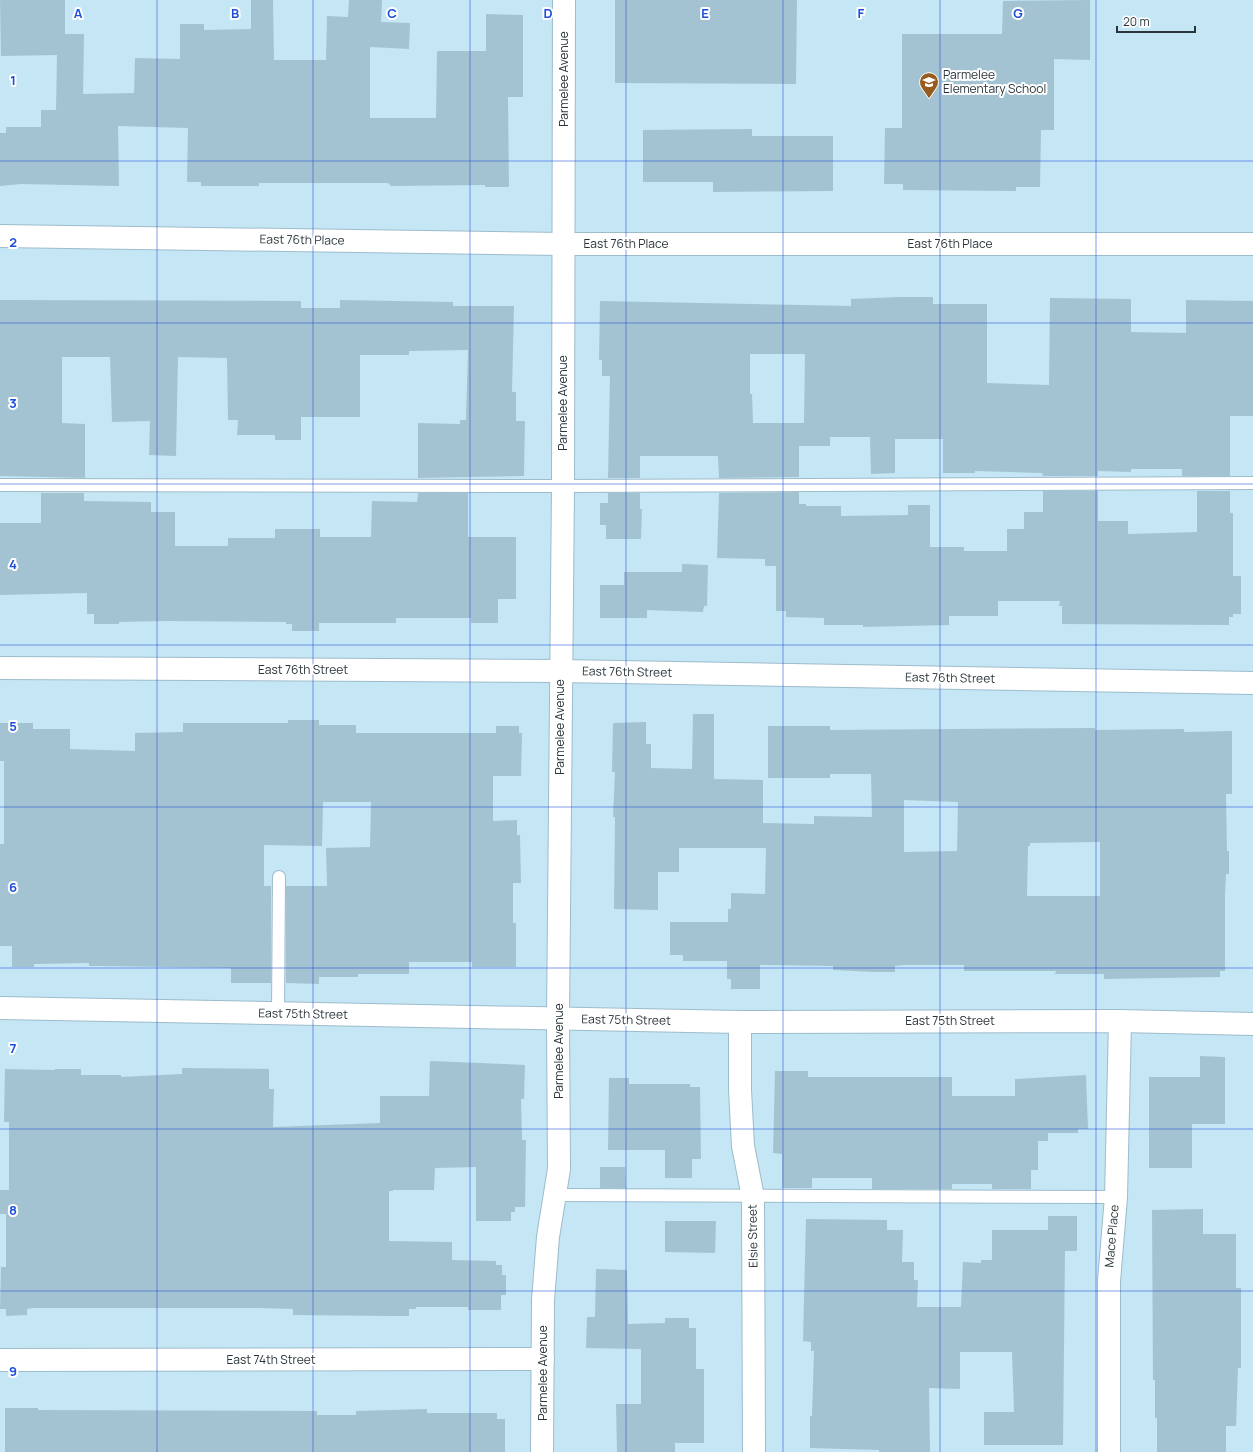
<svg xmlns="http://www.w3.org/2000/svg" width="1253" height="1452" font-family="Manrope,sans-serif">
  <rect width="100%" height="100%" fill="#c5e6f5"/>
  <g fill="#a4c3d2" fill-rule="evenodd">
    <polygon points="0,0 65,0 65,34 84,34 83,94 134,93 135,58 180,59 180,24 204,24 204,30 251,29 251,0 273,0 274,60 326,60 327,16 348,17 349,0 382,0 381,22 410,23 409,49 370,47 370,118 436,118 437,51 486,51 486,14 523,15 523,97 508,97 509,187 485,187 485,185 391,186 388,183 259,183 259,186 201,186 201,182 187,182 188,128 118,126 119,186 21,184 0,186 0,133 6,133 6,127 41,127 41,110 56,110 57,55 1,56"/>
    <polygon points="615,0 797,0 796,84 615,83"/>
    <polygon points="1090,0 1090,60 1054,59 1054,130 1041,130 1040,187 1016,187 1016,191 903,190 903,184 884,184 885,128 902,128 902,34 1002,34 1003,1"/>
    <polygon points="752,129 752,136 833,136 833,191 713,192 713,182 643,182 643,130"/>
    <path d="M899,297H933V304H987V383L1049,385L1050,298L1131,299V332L1186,333V300L1253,301V416H1230V476H1182V469H1131V472L1098,471V476H1043L1042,473L975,471V473H943V439H895V473L871,474L870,437H830V446H799V477L719,478L718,456H640V478H608L610,376H602V360H599L600,301L851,306V299ZM750,354H805L804,423H753L752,394H750Z"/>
    <polygon points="0,300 301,301 301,308 340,308 340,300 453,302 453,306 514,306 512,392 516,392 516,421 525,421 524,476 418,478 418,423 460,424 460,420 466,420 468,350 409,351 409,355 360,355 360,417 301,417 301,440 275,440 275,435 237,435 238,420 228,420 227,358 178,357 176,456 149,455 150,421 112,422 110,357 62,357 62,423 85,424 85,478 0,476"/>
    <polygon points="1043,491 1098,491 1098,521 1128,521 1128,534 1197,532 1197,491 1230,491 1230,513 1233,513 1233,576 1241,576 1241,614 1233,614 1233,617 1229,617 1229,625 1062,624 1062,606 1059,606 1060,601 998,601 998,616 949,616 949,625 863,627 863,625 824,625 824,618 786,617 786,611 776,611 776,566 765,566 765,559 717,558 719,493 799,492 799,504 806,504 806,506 841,506 841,516 908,515 908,505 930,505 930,547 964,547 964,551 1007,551 1007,529 1024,529 1024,512 1043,512"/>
    <polygon points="41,493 84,493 84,501 151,502 151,512 175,512 175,546 228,546 228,538 275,538 275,529 320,529 320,537 371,537 372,501 417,502 418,493 468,493 468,537 516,537 516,599 498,599 498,623 471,623 471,618 396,618 396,623 319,623 319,631 292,631 292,624 286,624 286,622 167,621 119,622 119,624 94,624 94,614 87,614 87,593 0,595 0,523 41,523"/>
    <polygon points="608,493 640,493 640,509 642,509 641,539 606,539 606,525 600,525 600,503 608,503"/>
    <polygon points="682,564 708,565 707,606 704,606 703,612 647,610 647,618 600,618 600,585 624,585 624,572 682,572"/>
    <path d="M693,714H714V779L763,780V823L814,824V816L872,817L871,774H830V778H768V726H830V730L1095,728V730L1184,729V732L1232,731V794H1226L1227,851H1229V874H1226L1225,896V971H1220V977L1104,979V974H1055L1056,971H964V965H904L895,966V972H875L833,970V966L760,965V989H731V979H727V961H683V955H670V922H728V909H731V893L765,894L766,848H679V872H658V910L614,909L615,817H613L615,772H612L613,723L646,722V744H651V768L692,769ZM904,800L958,802L957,851L904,852ZM1100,842V896H1027L1028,846H1030V843Z"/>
    <polygon points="288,720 319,720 319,725 356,725 356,733 496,733 496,726 519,726 519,733 522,733 521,776 493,776 493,821 517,820 517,835 520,835 521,883 513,883 513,923 516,923 516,967 472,967 472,962 409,962 409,974 358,974 358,977 319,977 319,984 286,983 286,886 327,886 326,848 370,847 371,802 323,802 322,846 264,845 264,886 271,886 271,983 231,983 231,968 99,966 89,966 89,963 34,964 34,967 12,967 12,946 0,946 0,844 4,844 4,761 0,761 0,723 33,723 33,729 70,729 70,749 135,751 135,733 183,732 183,723 288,723"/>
    <polygon points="1200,1056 1225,1057 1225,1124 1192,1124 1192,1168 1149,1168 1149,1077 1200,1077"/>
    <polygon points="430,1061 525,1065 524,1099 521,1099 522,1140 526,1140 525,1207 515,1207 515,1212 511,1212 511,1221 476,1221 476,1167 435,1168 434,1190 393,1190 393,1191 389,1191 389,1241 452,1242 452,1260 496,1261 496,1265 502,1265 502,1275 506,1275 506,1295 501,1295 501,1310 468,1310 468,1307 416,1307 416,1309 409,1309 409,1316 392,1316 293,1315 293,1309 257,1308 33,1308 27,1309 27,1315 6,1316 6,1309 0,1309 1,1267 6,1267 6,1214 0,1214 0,1190 9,1190 9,1122 4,1122 5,1069 55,1070 55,1069 81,1069 81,1075 121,1075 121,1077 182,1074 182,1068 269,1069 269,1089 274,1089 273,1127 380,1123 380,1096 429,1096"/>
    <polygon points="775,1071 808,1071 808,1077 952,1077 952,1096 1015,1096 1015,1079 1086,1075 1088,1129 1078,1129 1078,1133 1048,1133 1048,1141 1038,1141 1038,1170 1031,1170 1031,1189 992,1189 992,1184 952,1184 952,1189 872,1189 872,1178 812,1178 812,1188 782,1188 782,1154 773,1153"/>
    <polygon points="609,1078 629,1078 629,1084 690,1084 690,1087 700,1087 701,1159 692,1159 692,1178 665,1178 665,1150 608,1150"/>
    <polygon points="600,1167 625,1167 626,1188 600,1188"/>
    <polygon points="1203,1209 1203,1234 1236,1234 1236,1288 1241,1288 1241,1368 1238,1368 1236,1426 1226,1426 1226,1452 1157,1452 1157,1418 1155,1418 1155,1380 1153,1380 1152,1210"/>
    <polygon points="1048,1216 1077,1216 1077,1251 1065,1251 1063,1445 984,1445 984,1412 1014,1412 1012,1352 960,1352 960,1389 929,1388 930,1452 879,1452 879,1450 810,1448 810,1416 812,1416 814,1351 811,1351 811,1342 803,1341 806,1219 887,1220 887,1230 903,1230 902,1262 914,1262 914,1280 918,1280 917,1307 961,1307 963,1262 981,1263 981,1260 992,1260 992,1230 1048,1230"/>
    <polygon points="665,1221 716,1221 715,1253 665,1252"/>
    <polygon points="596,1269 627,1270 628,1324 665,1323 665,1318 689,1318 689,1328 696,1328 696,1369 704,1369 704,1443 675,1443 675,1452 617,1452 616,1404 641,1404 641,1349 586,1348 587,1317 595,1317"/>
    <polygon points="5,1408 38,1408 38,1410 317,1411 317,1415 356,1415 356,1411 427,1409 427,1413 497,1413 497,1419 505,1419 505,1452 5,1452"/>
  </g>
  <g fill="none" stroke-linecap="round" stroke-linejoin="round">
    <defs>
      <g id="lane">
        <polyline points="0,485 563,486 1253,483"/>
        <polyline points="278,1013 279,877"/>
        <polyline points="555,1195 1116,1197"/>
      </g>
      <g id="street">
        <polyline points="0,236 564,244 1253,244"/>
        <polyline points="0,668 561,671 1253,683"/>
        <polyline points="0,1008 740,1022 1120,1021 1253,1024"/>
        <polyline points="740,1022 740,1090 743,1146 753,1197 754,1452"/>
        <polyline points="0,1360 543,1359"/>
        <polyline points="542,1452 543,1300 548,1237 559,1169 558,1019 563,486 564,0"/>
        <polyline points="1109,1452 1109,1281 1116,1197 1120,1021"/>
      </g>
    </defs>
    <use href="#lane" stroke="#9dbccb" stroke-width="14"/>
    <use href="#street" stroke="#9dbccb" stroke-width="24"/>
    <use href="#lane" stroke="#fff" stroke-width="12"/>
    <use href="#street" stroke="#fff" stroke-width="22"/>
  </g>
  <path fill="none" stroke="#1d4ed8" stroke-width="1" stroke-opacity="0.55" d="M157,0V1452M313,0V1452M470,0V1452M626,0V1452M783,0V1452M940,0V1452M1096,0V1452M0,161H1253M0,323H1253M0,484H1253M0,645H1253M0,807H1253M0,968H1253M0,1129H1253M0,1291H1253"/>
  <defs>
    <symbol id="school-pin" viewBox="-11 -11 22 30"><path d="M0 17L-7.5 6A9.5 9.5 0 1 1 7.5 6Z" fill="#975b1d" stroke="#fff"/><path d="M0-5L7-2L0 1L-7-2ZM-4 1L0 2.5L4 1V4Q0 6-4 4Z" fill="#fff"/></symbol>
  </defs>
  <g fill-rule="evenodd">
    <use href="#school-pin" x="918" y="71" width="22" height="30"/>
  </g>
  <g text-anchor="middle" stroke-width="4" stroke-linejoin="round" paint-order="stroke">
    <g font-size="12" fill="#29353b" stroke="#fff" text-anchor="start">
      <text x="943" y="79">Parmelee<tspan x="943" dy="14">Elementary School</tspan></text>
    </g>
    <g font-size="12" fill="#29353b" stroke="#fff">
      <text transform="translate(564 79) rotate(-90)" y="4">Parmelee Avenue</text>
      <text transform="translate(302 240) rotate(1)" y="4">East 76th Place</text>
      <text x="626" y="248">East 76th Place</text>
      <text x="950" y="248">East 76th Place</text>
      <text transform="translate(563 403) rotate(-90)" y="4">Parmelee Avenue</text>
      <text x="303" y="674">East 76th Street</text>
      <text transform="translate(627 672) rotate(1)" y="4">East 76th Street</text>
      <text transform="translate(950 678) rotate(1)" y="4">East 76th Street</text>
      <text transform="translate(560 727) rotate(-90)" y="4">Parmelee Avenue</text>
      <text transform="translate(303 1014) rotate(1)" y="4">East 75th Street</text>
      <text transform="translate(626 1020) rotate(1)" y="4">East 75th Street</text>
      <text x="950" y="1025">East 75th Street</text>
      <text transform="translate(559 1051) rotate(-90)" y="4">Parmelee Avenue</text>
      <text transform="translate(753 1236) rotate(-91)" y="4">Elsie Street</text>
      <text transform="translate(1112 1236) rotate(-85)" y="4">Mace Place</text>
      <text x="271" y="1364">East 74th Street</text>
      <text transform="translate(543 1373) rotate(-90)" y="4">Parmelee Avenue</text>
    </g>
  </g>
  <g font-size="13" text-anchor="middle" font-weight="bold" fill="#1d4ed8" stroke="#fff" stroke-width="4" stroke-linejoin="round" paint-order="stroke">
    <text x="78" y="18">A</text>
    <text x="235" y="18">B</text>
    <text x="392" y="18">C</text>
    <text x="548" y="18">D</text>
    <text x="705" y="18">E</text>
    <text x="861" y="18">F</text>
    <text x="1018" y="18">G</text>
    <text x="13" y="85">1</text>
    <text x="13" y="247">2</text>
    <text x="13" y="408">3</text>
    <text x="13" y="569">4</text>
    <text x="13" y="731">5</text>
    <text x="13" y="892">6</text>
    <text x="13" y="1053">7</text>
    <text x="13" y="1215">8</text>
    <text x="13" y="1376">9</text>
  </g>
  <path d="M1117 26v6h78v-6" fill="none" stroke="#29353b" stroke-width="2"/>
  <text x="1123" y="26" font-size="12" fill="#29353b" stroke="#ffffff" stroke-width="3" paint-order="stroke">20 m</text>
</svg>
